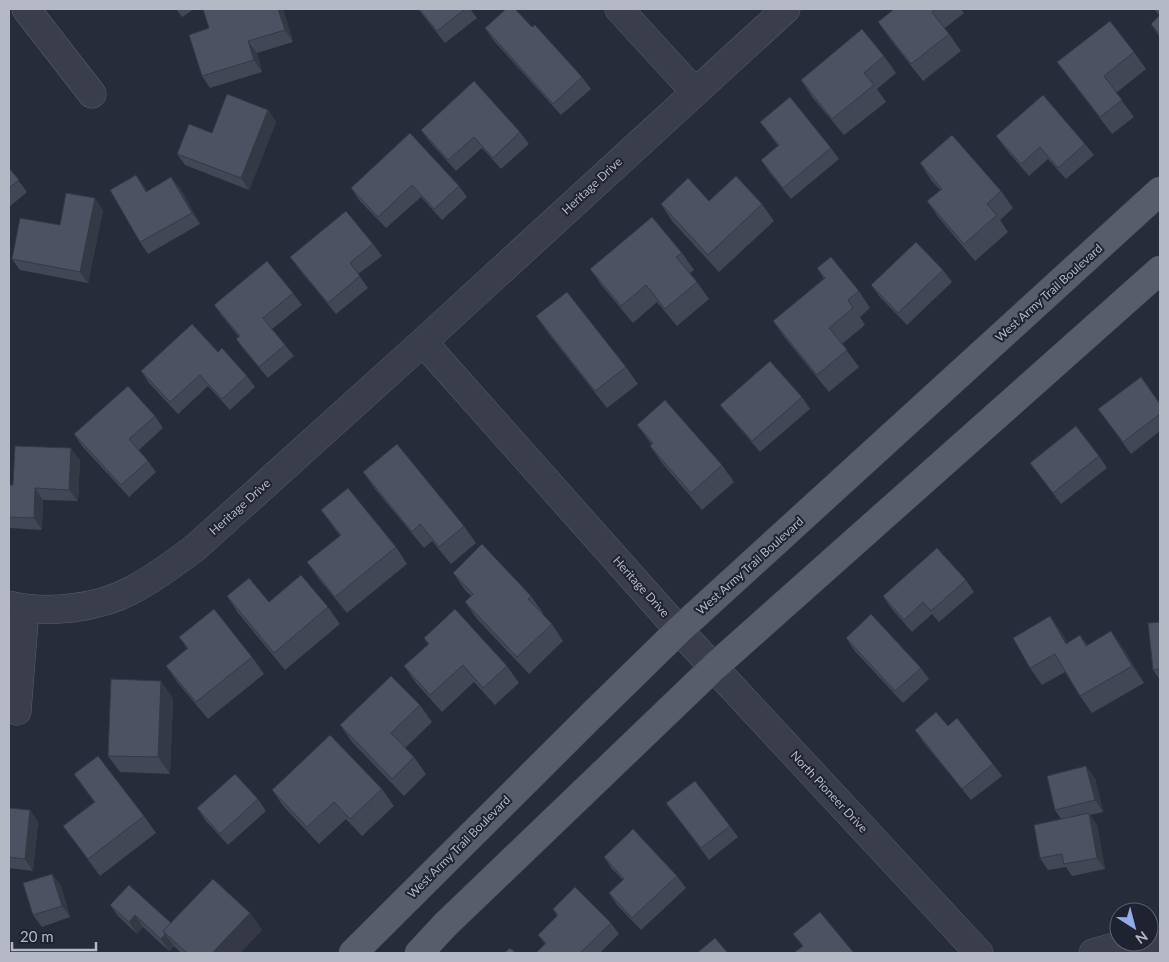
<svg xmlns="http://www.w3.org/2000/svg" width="1169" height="962" font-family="Lato,sans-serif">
  <rect width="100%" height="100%" fill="#262c39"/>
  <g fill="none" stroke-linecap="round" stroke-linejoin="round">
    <defs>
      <g id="minor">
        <polyline points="26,9 92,94"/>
        <polyline points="619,9 695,92"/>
        <polyline points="423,342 679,630 979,953"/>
        <path d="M9,605C47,614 97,609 132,590C155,578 175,563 196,547L423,342L786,9"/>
        <polyline points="17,711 25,609"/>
        <polyline points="1093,953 1118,946 1160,946"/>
      </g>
      <g id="major">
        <polyline points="353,953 592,715 679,630 1160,191"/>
        <polyline points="419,953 445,925 714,667 1160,270"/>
      </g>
    </defs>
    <use href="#minor" stroke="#575c68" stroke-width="29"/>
    <use href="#major" stroke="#424753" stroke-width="29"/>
    <use href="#minor" stroke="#393e4a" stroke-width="28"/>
    <use href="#major" stroke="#575d6a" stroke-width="28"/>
  </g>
  <g fill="#414754">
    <polygon points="176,9 194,9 182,17"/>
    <polygon points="283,9 293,42 257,53 262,72 210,88 202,76"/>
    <polygon points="418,9 470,9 477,18 445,43"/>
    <polygon points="891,9 961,9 964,13 945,28 961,51 923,81 890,39 878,22 892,11"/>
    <polygon points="1154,9 1160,9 1160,38 1151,24 1160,16"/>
    <polygon points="532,27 582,77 591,89 561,115 493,40 485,28"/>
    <polygon points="1134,52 1146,69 1116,93 1134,117 1112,134 1069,78 1057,62"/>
    <polygon points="884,56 896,73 877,89 886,102 844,135 812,97 801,80"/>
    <polygon points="268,110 276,122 249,190 185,165 177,154 212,133"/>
    <polygon points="760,122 831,148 839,159 791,199 769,172 761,160 778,146"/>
    <polygon points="421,130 520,132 529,144 501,169 482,148 456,171 429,141"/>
    <polygon points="410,133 459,186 467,197 442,220 421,197 386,228 359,200 351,188"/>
    <polygon points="996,136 1085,144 1094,155 1066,179 1048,159 1029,176 1004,147"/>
    <polygon points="920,163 1001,191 1013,208 1000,220 1008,232 975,261 939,218 927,201 940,190 931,180"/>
    <polygon points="9,168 27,192 9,207"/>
    <polygon points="136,175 147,191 180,188 200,224 148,254 140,242"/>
    <polygon points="709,201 762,204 774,221 719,272 672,221 661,204"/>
    <polygon points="103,210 88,283 20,270 12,259 60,225"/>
    <polygon points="373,244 382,256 358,274 368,288 336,314 298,268 290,257"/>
    <polygon points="682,253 694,270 690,273 697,282 709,299 677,326 657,302 633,323 602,286 590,269"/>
    <polygon points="817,268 859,291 870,308 860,317 865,325 842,344 859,367 829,392 785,338 773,321 824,279"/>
    <polygon points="943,270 952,282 907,325 879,296 871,285"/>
    <polygon points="293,293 302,305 272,329 285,345 294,356 268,378 244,350 236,339 239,337 222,316 214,305"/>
    <polygon points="536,316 626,367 638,384 607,408 548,333"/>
    <polygon points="218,352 247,376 255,387 230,410 208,386 178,414 149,383 141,371"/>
    <polygon points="802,397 810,409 760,452 729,416 720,405"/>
    <polygon points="1160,404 1160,431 1131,454 1098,409"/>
    <polygon points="155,416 163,428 139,450 148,461 156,472 129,497 82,446 74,434"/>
    <polygon points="637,425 722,465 734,482 702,510 662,463 650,446 652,445"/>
    <polygon points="1099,456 1107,468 1061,504 1030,463"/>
    <polygon points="80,460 78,501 43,500 42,530 10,528 9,526 9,485 13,485"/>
    <polygon points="363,472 464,526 476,543 451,564 432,541 424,548 375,489"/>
    <polygon points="321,510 396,547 407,564 347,613 319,579 307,562 340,536"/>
    <polygon points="453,573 531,596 543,613 542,614 552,624 563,641 529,674 477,619 465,602 471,596 465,590"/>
    <polygon points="966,580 974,592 939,622 932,614 912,632 891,608 883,596"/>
    <polygon points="227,596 269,602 328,607 340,624 285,670 238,613"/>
    <polygon points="1050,616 1067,643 1080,635 1087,645 1123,648 1144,683 1092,713 1080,696 1065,672 1042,685 1030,668"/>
    <polygon points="1160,622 1160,680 1153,670"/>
    <polygon points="179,637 252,657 264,674 208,719 178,683 166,666 187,649"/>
    <polygon points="424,638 507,666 519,683 495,705 474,682 442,712 416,683 404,666 428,644"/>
    <polygon points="846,638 921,668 929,679 903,703 854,650"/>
    <polygon points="173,698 170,774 120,772 108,756"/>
    <polygon points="420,705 432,722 405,748 414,757 426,774 404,796 352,742 340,725"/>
    <polygon points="948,726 993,764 1002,776 971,800 923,742 915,730"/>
    <polygon points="74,774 144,816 156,833 100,876 63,826 94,802"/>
    <polygon points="1095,778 1103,812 1090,815 1097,825 1105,869 1072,876 1066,867 1048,870 1040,858 1061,819 1055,810"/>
    <polygon points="382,789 394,806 362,836 346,819 319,844 284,807 272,790"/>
    <polygon points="258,799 266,811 228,845 205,820 197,808"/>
    <polygon points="666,803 730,826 738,837 709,860"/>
    <polygon points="9,808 30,810 38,822 33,871 9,868"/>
    <polygon points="604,857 677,876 686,888 641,930 617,905 609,893 623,880 612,869"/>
    <polygon points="52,874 61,886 70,917 42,927 33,915"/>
    <polygon points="110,905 171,923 250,913 262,930 240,953 181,953 174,946 169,951 143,927 137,934 118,916"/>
    <polygon points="553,909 611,923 619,934 600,953 536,953 545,944 538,935 557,916"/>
  </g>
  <g fill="#353945">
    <polygon points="278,9 283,9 293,42 285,30"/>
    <polygon points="248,41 257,53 262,72 254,60"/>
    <polygon points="268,110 276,122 249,190 241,178"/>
    <polygon points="136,175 144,186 154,203 146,192"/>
    <polygon points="171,177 180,188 200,224 192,213"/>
    <polygon points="95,198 103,210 88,283 80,272"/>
    <polygon points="71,448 80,460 78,501 69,490"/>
    <polygon points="35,488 43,500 42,530 34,518"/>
    <polygon points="1050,616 1062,633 1078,661 1066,644"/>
    <polygon points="1111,631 1123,648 1144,683 1132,666"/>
    <polygon points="161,681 173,698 170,774 158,757"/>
    <polygon points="1086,766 1095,778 1103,812 1095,800"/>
    <polygon points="30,810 38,822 33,871 25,859"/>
    <polygon points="1089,813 1097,825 1105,869 1097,858"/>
    <polygon points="52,874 61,886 70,917 62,906"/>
    <polygon points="250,913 262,930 240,953 212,953"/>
    <polygon points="135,915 143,927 137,934 129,922"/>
    <polygon points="165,934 174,946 169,951 161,939"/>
  </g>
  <g fill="#4c5262" stroke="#353945">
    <polygon points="203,9 278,9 285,30 248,41 254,60 202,76 189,35 209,28"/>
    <polygon points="419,9 465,9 437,31"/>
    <polygon points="506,9 515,9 532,27 535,25 582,77 553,104 485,28"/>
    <polygon points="892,9 936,9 932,12 949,34 911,64 878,22 893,10"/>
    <polygon points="1160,15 1160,35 1151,24"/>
    <polygon points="1110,21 1134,52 1104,76 1122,100 1100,117 1057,62"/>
    <polygon points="862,29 884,56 864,73 874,85 832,119 801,80"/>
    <polygon points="474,81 520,132 493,158 474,137 448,160 421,130"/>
    <polygon points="227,94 268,110 241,178 177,154 189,124 212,133"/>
    <polygon points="1043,95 1085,144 1058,168 1040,147 1021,164 996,136"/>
    <polygon points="790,97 831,148 783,188 761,160 779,145 760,122"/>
    <polygon points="410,133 459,186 434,209 412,185 378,217 351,188"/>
    <polygon points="952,135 1001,191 987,204 997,215 964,244 927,201 942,189 920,163"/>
    <polygon points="9,168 19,180 9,188"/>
    <polygon points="136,175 146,192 171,177 192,213 140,242 110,190"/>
    <polygon points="736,176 762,204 708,255 661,204 688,178 709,201"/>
    <polygon points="66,193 95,198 80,272 12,259 20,218 60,225"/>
    <polygon points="346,211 373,244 350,263 360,276 328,303 290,257"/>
    <polygon points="652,217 682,253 676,257 697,282 665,309 646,285 621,306 590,269"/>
    <polygon points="916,242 943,270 898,313 871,285"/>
    <polygon points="831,257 859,291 848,300 853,308 829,328 847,350 817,375 773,321 825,278 817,268"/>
    <polygon points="267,261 293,293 263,318 285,345 259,367 236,339 240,336 214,305"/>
    <polygon points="567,292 626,367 595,391 536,316"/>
    <polygon points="192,324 218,352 222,348 247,376 222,399 200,375 170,402 141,371"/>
    <polygon points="770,361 802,397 752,441 720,405"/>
    <polygon points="1141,377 1160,404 1160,414 1123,442 1098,409"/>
    <polygon points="128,386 155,416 129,439 148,461 121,485 74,434"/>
    <polygon points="665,400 722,465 691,493 650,446 653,443 637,425"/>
    <polygon points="1076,426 1099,456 1053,493 1030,463"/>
    <polygon points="397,444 464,526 439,547 420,524 412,532 363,472"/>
    <polygon points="15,446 71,448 69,490 35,488 34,518 9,517 9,485 13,485"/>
    <polygon points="348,488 396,547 335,597 307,562 341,535 321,510"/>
    <polygon points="482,544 531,596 528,599 552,624 517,657 465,602 473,594 453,573"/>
    <polygon points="937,548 966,580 931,611 923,602 904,620 883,596"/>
    <polygon points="301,575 328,607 274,653 227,596 249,578 269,602"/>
    <polygon points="214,609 252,657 196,702 166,666 188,648 179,637"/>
    <polygon points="455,609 507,666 483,688 463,665 430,695 404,666 429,644 424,638"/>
    <polygon points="871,614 921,668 895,691 846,638"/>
    <polygon points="1050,616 1066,644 1080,635 1086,646 1111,631 1132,666 1080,696 1055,654 1030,668 1013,638"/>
    <polygon points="1160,622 1160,669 1153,670 1148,623"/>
    <polygon points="391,676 420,705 391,733 414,757 392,779 340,725"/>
    <polygon points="111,679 161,681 158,757 108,756"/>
    <polygon points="936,712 948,726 957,718 993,764 962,789 915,730"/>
    <polygon points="330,735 382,789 350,819 334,802 307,827 272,790"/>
    <polygon points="98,756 144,816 88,859 63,826 95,802 74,774"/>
    <polygon points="1086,766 1095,800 1055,810 1047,776"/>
    <polygon points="235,774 258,799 220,834 197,808"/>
    <polygon points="695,781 730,826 701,848 666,803"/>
    <polygon points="9,808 30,810 25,859 9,857"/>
    <polygon points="1089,813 1097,858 1064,864 1062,854 1040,858 1034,825"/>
    <polygon points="633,829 677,876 632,918 609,893 624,879 604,857"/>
    <polygon points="52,874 62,906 33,915 23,883"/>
    <polygon points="213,879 250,913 212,953 187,953 163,931"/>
    <polygon points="129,885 171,923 163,931 165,934 161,939 135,915 129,922 110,905"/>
    <polygon points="575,887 611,923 580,953 536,953 546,943 538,935 558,915 553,909"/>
    <polygon points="820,912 854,953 796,953 795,952 803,946 793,934"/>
    <polygon points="715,938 728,953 697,953"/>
    <polygon points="510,948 516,953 504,953"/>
  </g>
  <g text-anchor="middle" stroke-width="4" stroke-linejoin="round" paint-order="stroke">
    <g font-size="12" fill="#b5b9c5" stroke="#1e232f">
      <text transform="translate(592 186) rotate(-43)" y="4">Heritage Drive</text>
      <text transform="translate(1049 293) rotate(-42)" y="4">West Army Trail Boulevard</text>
      <text transform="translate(240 507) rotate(-42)" y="4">Heritage Drive</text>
      <text transform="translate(750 566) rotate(-42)" y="4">West Army Trail Boulevard</text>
      <text transform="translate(641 587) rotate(48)" y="4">Heritage Drive</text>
      <text transform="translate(829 792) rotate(47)" y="4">North Pioneer Drive</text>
      <text transform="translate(459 847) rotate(-45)" y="4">West Army Trail Boulevard</text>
    </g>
  </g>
  <rect width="1169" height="962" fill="none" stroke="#b5b9c5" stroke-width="20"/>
  <g transform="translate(1134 927) rotate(144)"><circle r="24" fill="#1e232f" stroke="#5a5f6b"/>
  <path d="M0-4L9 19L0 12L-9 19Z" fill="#94abeb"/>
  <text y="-8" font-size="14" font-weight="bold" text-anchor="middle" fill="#b5b9c5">N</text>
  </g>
  <path d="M12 942v8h84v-8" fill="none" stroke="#b5b9c5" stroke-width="2.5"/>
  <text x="20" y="942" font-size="15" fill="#b5b9c5" stroke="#1e232f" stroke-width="4" paint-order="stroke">20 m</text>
</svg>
